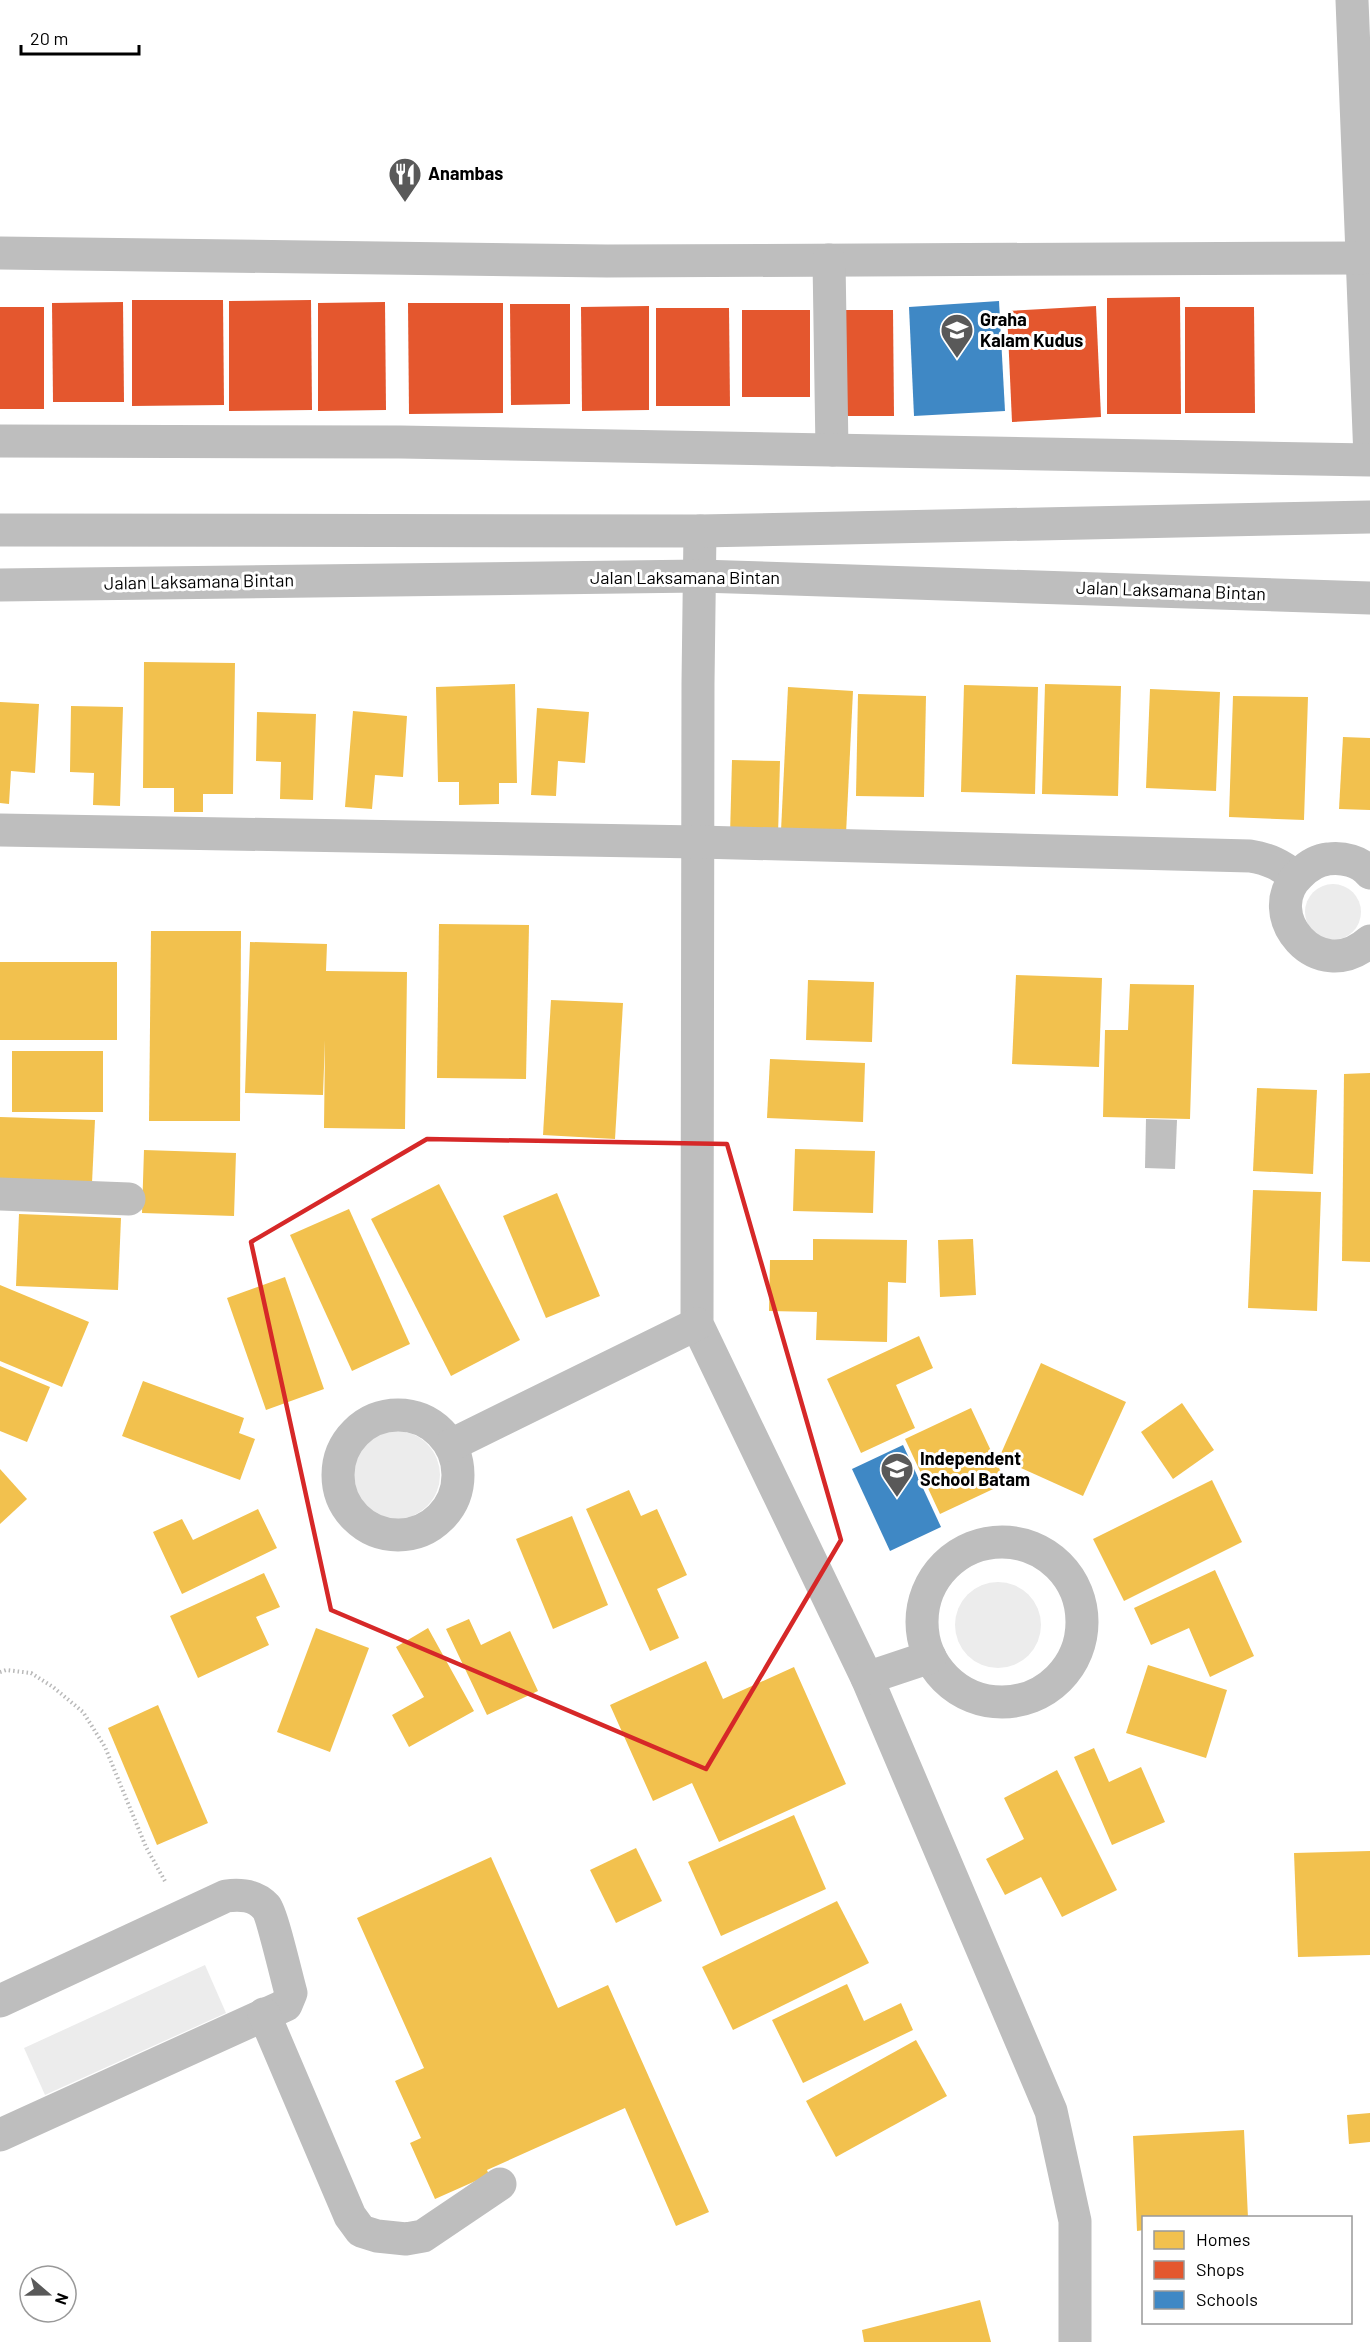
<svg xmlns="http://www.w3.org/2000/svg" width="1370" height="2342" font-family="Barlow,sans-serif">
  <rect width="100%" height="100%" fill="#fff"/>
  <g fill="#ececec">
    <circle cx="1333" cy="912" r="28"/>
    <circle cx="396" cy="1475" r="44"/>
    <circle cx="998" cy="1625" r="43"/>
    <polygon points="205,1965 226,2013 45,2095 24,2048"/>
  </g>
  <polygon fill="#bfbfbf" points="1146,1119 1177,1120 1175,1169 1145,1168"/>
  <g fill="#f2c14e">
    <polygon points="144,662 235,663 233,794 203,794 203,812 174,812 174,788 143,788"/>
    <polygon points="515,684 517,783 499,783 499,804 459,805 459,782 438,782 436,687"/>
    <polygon points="1045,684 1121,686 1118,796 1042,794"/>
    <polygon points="964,685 1038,687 1035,794 961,792"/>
    <polygon points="788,687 853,691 846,834 781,831"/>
    <polygon points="1150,689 1220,692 1216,791 1146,788"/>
    <polygon points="858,694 926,696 924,797 856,796"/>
    <polygon points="1233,696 1308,697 1304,820 1229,817"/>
    <polygon points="0,702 39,704 35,773 11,771 9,804 0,803"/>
    <polygon points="71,706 123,707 120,806 93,805 94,773 70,772"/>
    <polygon points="537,708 589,712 585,763 558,761 556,796 531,795"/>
    <polygon points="353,711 407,716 403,777 375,775 372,809 345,807"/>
    <polygon points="257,712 316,714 313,800 280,799 281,762 256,761"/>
    <polygon points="1343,737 1370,738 1370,810 1339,809"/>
    <polygon points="732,760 780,761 778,837 730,836"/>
    <polygon points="439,924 529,925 526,1079 437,1078"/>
    <polygon points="151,931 241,931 240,1121 149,1121"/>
    <polygon points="250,942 327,944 326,971 407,972 405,1129 324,1128 325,1040 323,1095 245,1093"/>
    <rect x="0" y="962" width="117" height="78"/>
    <polygon points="1016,975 1102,978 1099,1067 1012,1064"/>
    <polygon points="808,980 874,982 872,1042 806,1040"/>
    <polygon points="1130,984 1194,985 1190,1119 1103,1117 1105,1030 1128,1030"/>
    <polygon points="551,1000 623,1003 615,1139 543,1135"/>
    <rect x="12" y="1051" width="91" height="61"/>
    <polygon points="770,1059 865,1063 863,1122 767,1118"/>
    <polygon points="1370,1073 1370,1262 1342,1261 1344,1074"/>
    <polygon points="1257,1088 1317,1090 1313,1174 1253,1171"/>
    <polygon points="0,1117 95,1120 92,1183 0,1180"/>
    <polygon points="795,1149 875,1151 873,1213 793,1211"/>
    <polygon points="144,1150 236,1153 234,1216 142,1213"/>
    <polygon points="439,1184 520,1340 451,1376 371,1219"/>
    <polygon points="1253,1190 1321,1192 1317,1311 1248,1308"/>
    <polygon points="557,1193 600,1296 546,1318 503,1216"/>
    <polygon points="349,1209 410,1344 352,1371 290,1235"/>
    <polygon points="19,1214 121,1218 118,1290 16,1286"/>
    <polygon points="813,1239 907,1240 906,1283 888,1282 887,1342 816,1340 817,1312 769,1311 770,1260 813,1260"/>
    <polygon points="973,1239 976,1295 940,1297 938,1240"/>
    <polygon points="285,1277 324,1389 266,1410 227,1298"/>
    <polygon points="0,1285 89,1322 62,1387 0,1361"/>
    <polygon points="919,1336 933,1368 896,1385 915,1428 861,1453 827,1379"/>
    <polygon points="1041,1363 1126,1402 1083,1496 999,1458"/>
    <polygon points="0,1366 50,1387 27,1442 0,1431"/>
    <polygon points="143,1381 244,1418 239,1433 255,1439 240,1480 122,1436"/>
    <polygon points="1182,1403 1214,1450 1173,1479 1141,1432"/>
    <polygon points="971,1408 1006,1483 940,1514 905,1439"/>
    <polygon points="0,1469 27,1499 0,1524"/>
    <polygon points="1212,1480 1242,1542 1124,1601 1093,1539"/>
    <polygon points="629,1490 641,1516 657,1509 687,1575 657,1589 679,1638 650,1651 586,1509"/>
    <polygon points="258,1509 277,1548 182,1594 153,1532 182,1519 193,1540"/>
    <polygon points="572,1516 608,1605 553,1629 516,1539"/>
    <polygon points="1215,1570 1254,1656 1210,1677 1189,1628 1151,1645 1134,1608"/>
    <polygon points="264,1573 280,1607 256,1617 269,1645 198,1678 170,1616"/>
    <polygon points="469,1619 481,1645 510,1631 538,1691 487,1715 446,1629"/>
    <polygon points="316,1628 369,1648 330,1752 277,1732"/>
    <polygon points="428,1628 474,1711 409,1747 392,1715 424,1697 396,1647"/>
    <polygon points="706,1661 723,1699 794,1667 846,1784 719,1842 692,1783 653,1801 610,1705"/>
    <polygon points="1148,1665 1227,1690 1206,1758 1126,1733"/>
    <polygon points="158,1705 208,1823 157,1845 108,1728"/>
    <polygon points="1094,1748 1109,1782 1141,1767 1165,1822 1112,1845 1074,1757"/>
    <polygon points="1057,1770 1117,1890 1062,1917 1041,1877 1005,1895 986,1859 1024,1839 1004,1798"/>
    <polygon points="794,1815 826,1889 721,1936 688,1862"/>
    <polygon points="636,1848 662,1901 616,1923 590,1870"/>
    <polygon points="1370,1851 1370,1955 1298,1957 1294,1853"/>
    <polygon points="491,1857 558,2008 608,1985 709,2212 676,2226 625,2108 487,2170 489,2175 435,2199 410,2143 421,2138 395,2081 424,2068 357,1918"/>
    <polygon points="837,1901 869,1963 733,2030 702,1967"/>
    <polygon points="847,1984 864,2021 901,2003 913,2030 803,2083 772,2020"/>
    <polygon points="916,2040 947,2096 836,2157 806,2101"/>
    <polygon points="1370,2113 1370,2142 1349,2144 1347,2115"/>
    <polygon points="1244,2130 1248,2218 1144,2218 1144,2230 1137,2231 1133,2136"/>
    <polygon points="980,2300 991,2342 864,2342 862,2330"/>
  </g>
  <g fill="#e4572e">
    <polygon points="1180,297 1181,414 1107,414 1107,298"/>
    <polygon points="132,300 223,300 224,405 132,406"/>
    <polygon points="311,300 312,410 229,411 229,301"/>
    <polygon points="123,302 124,402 53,402 52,303"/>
    <polygon points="385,302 386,410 318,411 318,303"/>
    <polygon points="408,303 503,303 503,413 409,414"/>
    <polygon points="510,304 570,304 570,404 511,405"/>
    <polygon points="649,306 649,410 582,411 581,307"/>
    <polygon points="1096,306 1101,417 1012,422 1007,311"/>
    <rect x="0" y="307" width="44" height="102"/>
    <polygon points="1185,307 1254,307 1255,413 1185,413"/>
    <polygon points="656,308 729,308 730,406 656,406"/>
    <rect x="742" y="310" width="68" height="87"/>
    <polygon points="837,310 893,310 894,416 837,416"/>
  </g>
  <g fill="#3f88c5">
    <polygon points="999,301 1005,411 914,416 909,307"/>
    <polygon points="903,1445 941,1527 890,1551 852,1469"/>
  </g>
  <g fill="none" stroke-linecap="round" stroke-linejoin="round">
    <polyline stroke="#b9b9b9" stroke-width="4" stroke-dasharray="1.5 3" stroke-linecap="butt" points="0,1672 6,1670 31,1673 53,1687 83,1712 105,1747 146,1847 166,1883"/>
    <g stroke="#bebebe" stroke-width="33">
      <polyline points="1352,0 1370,458"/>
      <polyline points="0,253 607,261 1362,258"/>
      <polyline points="829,260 832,450"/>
      <polyline points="0,441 401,442 1370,460"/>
      <polyline points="700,531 698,683 697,1324 867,1678 1051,2111 1075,2221 1075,2342"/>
      <path d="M0,830L699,842L1250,856C1269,859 1281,865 1296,877"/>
      <path d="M1370,873C1360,861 1343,857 1328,859C1317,860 1308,866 1300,874C1257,913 1318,988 1370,941"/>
      <polyline points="0,1194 129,1199"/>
      <circle cx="398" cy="1475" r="60"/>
      <polyline points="451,1445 697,1324"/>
      <circle cx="1002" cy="1622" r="80"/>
      <polyline points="867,1678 930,1657"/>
      <path d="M0,2001L226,1896C241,1894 255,1895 266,1907C272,1914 287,1979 291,1993L286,2005L0,2135"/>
      <polyline points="264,2014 350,2216 361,2231 377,2236 406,2239 423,2236 500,2184"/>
    </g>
    <g stroke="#bebebe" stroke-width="33">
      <polyline points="0,530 700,531 1370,517"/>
      <polyline points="0,585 700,576 1370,598"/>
    </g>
  </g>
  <path fill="none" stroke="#d62828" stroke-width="4.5" stroke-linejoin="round" d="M427,1139L727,1144L841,1540L706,1769L331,1610L251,1242Z"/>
  <defs>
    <symbol id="restaurant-pin" viewBox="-11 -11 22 30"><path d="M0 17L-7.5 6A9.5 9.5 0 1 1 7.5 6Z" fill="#595959" stroke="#fff"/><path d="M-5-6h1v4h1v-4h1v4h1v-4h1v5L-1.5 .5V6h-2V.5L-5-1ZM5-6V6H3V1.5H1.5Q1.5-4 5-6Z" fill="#fff"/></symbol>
    <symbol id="school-pin" viewBox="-11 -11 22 30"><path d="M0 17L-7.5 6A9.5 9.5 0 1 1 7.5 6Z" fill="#595959" stroke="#fff"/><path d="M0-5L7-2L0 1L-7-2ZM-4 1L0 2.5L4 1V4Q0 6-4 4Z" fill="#fff"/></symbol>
  </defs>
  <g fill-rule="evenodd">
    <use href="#restaurant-pin" x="386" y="155" width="38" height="52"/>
    <use href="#school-pin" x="938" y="311" width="38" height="52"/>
    <use href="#school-pin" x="878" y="1450" width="38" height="52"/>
  </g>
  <g text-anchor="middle" stroke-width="6" stroke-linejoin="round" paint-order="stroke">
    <g font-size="18" font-weight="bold" fill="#000" stroke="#fff" text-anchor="start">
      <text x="428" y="180">Anambas</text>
      <text x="980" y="326">Graha<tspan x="980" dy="21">Kalam Kudus</tspan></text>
      <text x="920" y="1465">Independent<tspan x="920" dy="21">School Batam</tspan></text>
    </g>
    <g font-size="18" fill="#000" stroke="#fff">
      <text x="685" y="584">Jalan Laksamana Bintan</text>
      <text transform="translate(199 582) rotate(-1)" y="6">Jalan Laksamana Bintan</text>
      <text transform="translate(1171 591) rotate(2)" y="6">Jalan Laksamana Bintan</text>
    </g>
  </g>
  <rect x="1142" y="2216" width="210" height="108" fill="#ffffff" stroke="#999999" stroke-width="1.5"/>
  <rect x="1154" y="2231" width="30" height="18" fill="#f2c14e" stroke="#999999" stroke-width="1.5"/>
  <text x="1196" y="2246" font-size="18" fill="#000000">Homes</text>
  <rect x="1154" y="2261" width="30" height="18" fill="#e4572e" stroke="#999999" stroke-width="1.5"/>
  <text x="1196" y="2276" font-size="18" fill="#000000">Shops</text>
  <rect x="1154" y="2291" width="30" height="18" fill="#3f88c5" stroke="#999999" stroke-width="1.5"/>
  <text x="1196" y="2306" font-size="18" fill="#000000">Schools</text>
  <g transform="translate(48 2294) rotate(110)"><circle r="28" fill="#ffffff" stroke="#999999" stroke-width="1.5"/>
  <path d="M0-4.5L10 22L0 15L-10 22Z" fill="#595959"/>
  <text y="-9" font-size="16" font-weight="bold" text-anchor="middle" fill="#000000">N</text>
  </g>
  <path d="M21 45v9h118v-9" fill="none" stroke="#000000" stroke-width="3"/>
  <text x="30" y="45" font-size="18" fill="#000000" stroke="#ffffff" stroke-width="4.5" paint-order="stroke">20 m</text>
</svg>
